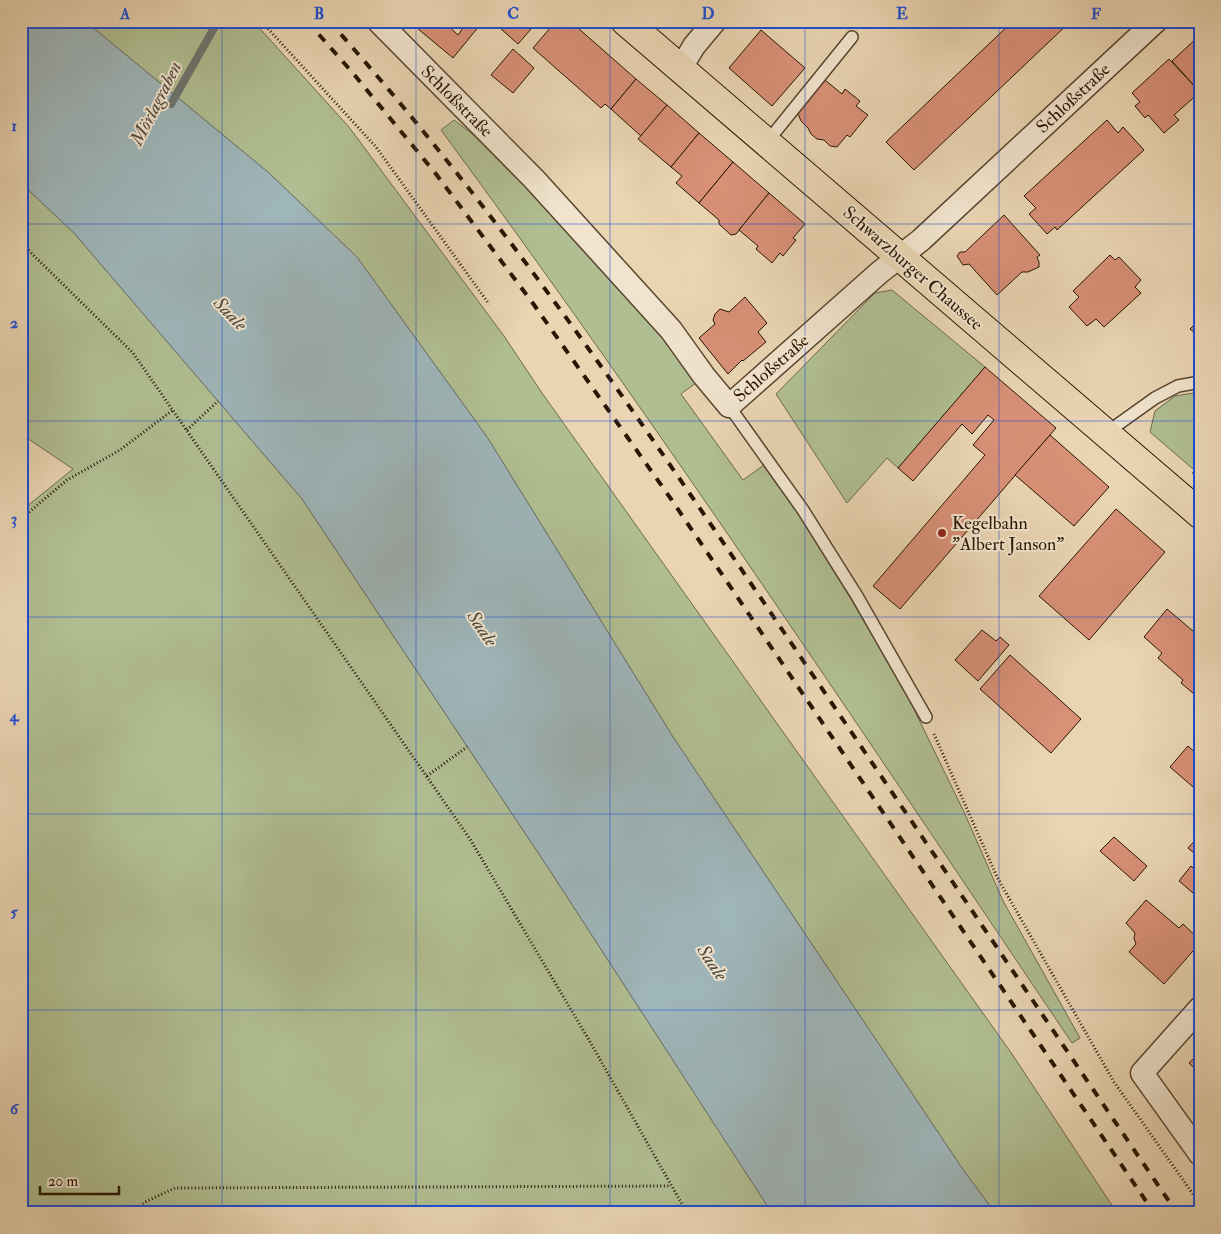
<svg xmlns="http://www.w3.org/2000/svg" width="1221" height="1234" font-family="'IM FELL Double Pica',serif">
  <rect width="100%" height="100%" fill="#ead5b3"/>
  <filter id="stains"><feTurbulence type="fractalNoise" baseFrequency=".004" numOctaves="4"/><feColorMatrix values="0 0 0 0 .2 0 0 0 0 .09 0 0 0 0 .02 0 0 0 .5 -.17"/></filter>
  <radialGradient id="worn" r=".72"><stop offset=".6" stop-color="#630" stop-opacity="0"/><stop offset="1" stop-color="#630" stop-opacity=".3"/></radialGradient>
  <g fill="#b0be92" stroke="#6c6a4a">
    <polygon points="85,21 253,21 349,127 504,336 542,393 1012,1054 1117,1213 995,1213 962,1168 673,737 487,437 357,257 269,173"/>
    <path d="M454,120L513,165L700,380L681,394L743,480L764,465L797,512L851,599L907,695L965,814L1003,901L1080,1038L1072,1043C865,736 661,428 441,130Z"/>
    <polygon points="21,183 74,233 302,499 547,866 772,1213 21,1213 21,511 73,469 21,434"/>
    <polygon points="892,290 985,367 898,468 887,458 847,503 776,394 875,293"/>
    <polygon points="1200,392 1200,475 1150,432 1155,411 1175,396"/>
  </g>
  <polygon fill="#9eb5b9" stroke="#6f7570" points="21,21 85,21 269,173 357,257 487,437 673,737 962,1168 995,1213 772,1213 547,866 302,499 74,233 21,183"/>
  <g fill="none" stroke-linecap="round" stroke-linejoin="round">
    <polyline stroke="#6f7570" stroke-width="8" points="171,104 218,21"/>
  </g>
  <g fill="#d89077" stroke="#281502">
    <polygon points="423,21 445,21 444,22 458,35 468,21 475,21 480,25 453,58 417,28"/>
    <polygon points="492,21 538,21 518,44"/>
    <polygon points="556,21 570,21 636,79 611,109 605,104 601,108 533,48"/>
    <polygon points="1013,21 1071,21 914,170 886,142"/>
    <polygon points="761,30 805,68 772,106 729,68"/>
    <polygon points="1200,35 1200,92 1172,61"/>
    <polygon points="513,49 534,68 513,93 491,75"/>
    <polygon points="1169,59 1200,92 1174,115 1179,120 1164,133 1148,115 1145,118 1135,106 1140,102 1132,93"/>
    <polygon points="636,79 667,105 641,136 611,109"/>
    <polygon points="825,80 842,94 845,89 860,101 856,106 868,115 850,137 847,135 837,147 830,146 824,140 817,139 811,134 808,128 801,121 798,114"/>
    <polygon points="667,105 699,133 671,167 638,139"/>
    <polygon points="1107,120 1118,133 1123,127 1144,150 1057,230 1055,227 1047,234 1029,214 1036,208 1024,196"/>
    <polygon points="699,133 733,162 699,203 676,183 682,176 671,167"/>
    <polygon points="733,162 769,193 736,234 731,235 719,224 719,220 699,203"/>
    <polygon points="769,193 805,224 793,238 796,240 783,256 780,253 772,263 756,249 758,246 739,230"/>
    <polygon points="1004,215 1040,255 1037,257 1039,262 1039,267 1028,272 1022,272 997,295 969,264 963,265 957,256 960,252 965,252"/>
    <polygon points="1110,255 1115,260 1119,257 1141,280 1135,287 1141,293 1104,327 1096,319 1087,326 1069,307 1079,297 1073,291"/>
    <polygon points="745,297 767,323 758,332 766,342 743,361 742,360 728,374 699,338 715,324 713,320 715,314 720,309 729,312"/>
    <polygon points="1200,319 1200,337 1190,329"/>
    <polygon points="985,367 1056,428 900,609 873,586 985,455 973,445 994,420 988,415 972,434 962,424 913,481 898,468"/>
    <polygon points="1050,435 1109,487 1074,526 1015,475"/>
    <polygon points="1116,509 1165,552 1089,640 1039,596"/>
    <polygon points="1167,609 1200,637 1200,699 1181,683 1183,680 1158,658 1162,653 1144,637"/>
    <polygon points="982,630 996,641 1000,637 1009,645 978,681 955,660"/>
    <polygon points="1010,655 1081,719 1051,753 980,689"/>
    <polygon points="1188,746 1200,757 1200,793 1170,767"/>
    <polygon points="1200,835 1200,858 1188,848"/>
    <polygon points="1114,837 1147,866 1134,881 1100,851"/>
    <polygon points="1191,866 1200,874 1200,899 1179,881"/>
    <polygon points="1146,900 1179,928 1183,924 1200,940 1200,943 1164,984 1129,952 1136,944 1134,938 1135,933 1126,923"/>
    <polygon points="1200,1052 1200,1074 1189,1063"/>
  </g>
  <g fill="none" stroke-linecap="round" stroke-linejoin="round">
    <defs>
      <g id="lane">
        <polyline points="767,142 852,37"/>
        <polyline points="729,406 803,510 857,596 926,717"/>
        <polyline points="1106,433 1155,398 1178,386 1200,382"/>
      </g>
      <g id="street">
        <polyline points="378,21 534,179 671,330 704,376 729,406 880,272 921,240 1156,21"/>
        <polyline points="681,68 694,46 715,21"/>
        <polyline points="1200,1008 1142,1073 1200,1154"/>
      </g>
      <polyline id="primary" points="625,21 1200,514"/>
    </defs>
    <use href="#lane" stroke="#58452e" stroke-width="14"/>
    <use href="#street" stroke="#58452e" stroke-width="25"/>
    <use href="#primary" stroke="#281502" stroke-width="30"/>
    <g stroke="#281502" stroke-width="3" stroke-dasharray="1 2.5" stroke-linecap="butt">
      <polyline points="261,21 376,147 489,304"/>
      <polyline points="21,243 133,353 470,839 589,1040 687,1213"/>
      <polyline points="187,430 218,401"/>
      <polyline points="1193,474 1200,467"/>
      <polyline points="21,519 67,480 120,450 173,410"/>
      <polyline points="934,734 997,877 1114,1082 1200,1204"/>
      <polyline points="427,776 467,747"/>
      <polyline points="132,1213 145,1202 175,1188 671,1186"/>
    </g>
    <use href="#lane" stroke="#f1e4ce" stroke-width="11"/>
    <use href="#street" stroke="#f1e4ce" stroke-width="22"/>
    <use href="#primary" stroke="#ead5b3" stroke-width="28"/>
    <g stroke="#281502" stroke-width="4" stroke-dasharray="9 9" stroke-linecap="butt">
      <polyline points="307,21 352,72 436,174 532,302 671,499 1154,1213"/>
      <path d="M329,21C496,207 637,415 777,622C910,819 1043,1016 1177,1213"/>
    </g>
  </g>
  <path fill="none" stroke="#1d4ed8" stroke-width="1" stroke-opacity="0.55" d="M222,21V1213M416,21V1213M610,21V1213M805,21V1213M999,21V1213M21,224H1200M21,421H1200M21,617H1200M21,814H1200M21,1010H1200"/>
  <circle fill="#8f2418" stroke="#f1e4ce" stroke-width="2" cx="942" cy="533" r="5"/>
  <g text-anchor="middle" stroke-width="4" stroke-linejoin="round" paint-order="stroke">
    <g font-size="18" fill="#281502" stroke="#f1e4ce">
      <text transform="translate(1073 98) rotate(-43)" y="6">Schloßstraße</text>
      <text transform="translate(457 101) rotate(45)" y="6">Schloßstraße</text>
      <text transform="translate(913 268) rotate(41)" y="6">Schwarzburger Chaussee</text>
      <text transform="translate(771 368) rotate(-41)" y="6">Schloßstraße</text>
    </g>
    <g font-size="18" fill="#281502" stroke="#f1e4ce" text-anchor="start">
      <text x="952" y="529">Kegelbahn<tspan x="952" dy="21">"Albert Janson"</tspan></text>
    </g>
    <g font-size="19" font-style="italic" fill="#514d42" stroke="#f1e4ce">
      <text transform="translate(155 103) rotate(-63)" y="7">Mörlagraben</text>
      <text transform="translate(231 313) rotate(46)" y="7">Saale</text>
      <text transform="translate(483 628) rotate(56)" y="7">Saale</text>
      <text transform="translate(713 962) rotate(56)" y="7">Saale</text>
    </g>
  </g>
  <rect width="1221" height="1234" fill="none" stroke="#ead5b3" stroke-width="55"/>
  <path d="M40 1186v8h79v-8" fill="none" stroke="#281502" stroke-width="2.5"/>
  <text x="48" y="1186" font-size="15" fill="#281502" stroke="#f1e4ce" stroke-width="4" paint-order="stroke">20 m</text>
  <rect x="28" y="28" width="1166" height="1178" fill="none" stroke="#1d4ed8" stroke-width="2"/>
  <g font-size="16" text-anchor="middle" font-weight="bold" fill="#1d4ed8">
    <text x="125" y="19">A</text>
    <text x="319" y="19">B</text>
    <text x="513" y="19">C</text>
    <text x="708" y="19">D</text>
    <text x="902" y="19">E</text>
    <text x="1096" y="19">F</text>
    <text x="14" y="131">1</text>
    <text x="14" y="328">2</text>
    <text x="14" y="524">3</text>
    <text x="14" y="721">4</text>
    <text x="14" y="917">5</text>
    <text x="14" y="1114">6</text>
  </g>
  <rect width="100%" height="100%" filter="url(#stains)"/>
  <rect width="100%" height="100%" fill="url(#worn)"/>
</svg>
